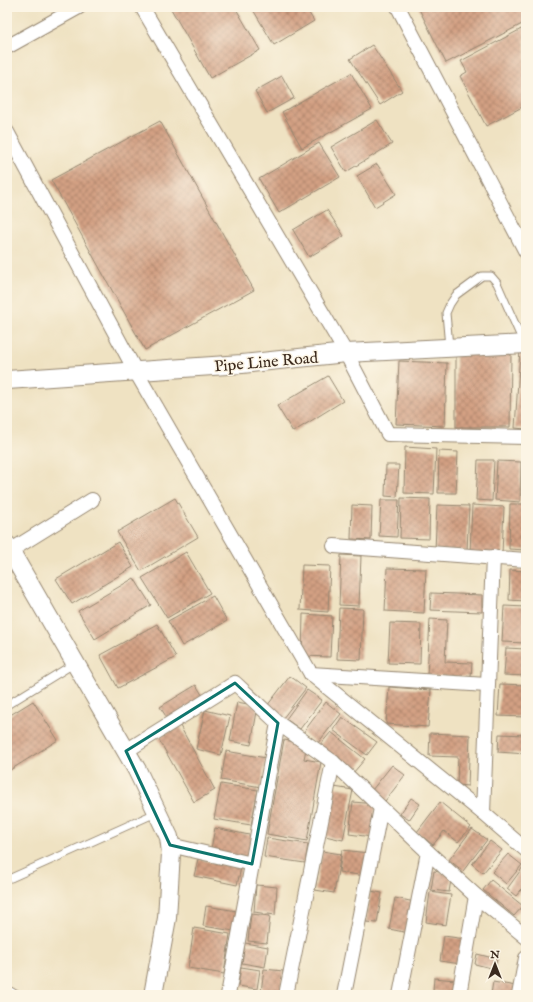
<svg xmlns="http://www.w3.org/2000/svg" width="533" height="1002" font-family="'IM FELL English',serif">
  <defs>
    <pattern id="building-cross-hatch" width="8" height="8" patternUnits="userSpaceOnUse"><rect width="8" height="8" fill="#d3a083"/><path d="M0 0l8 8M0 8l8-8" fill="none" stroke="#ac836b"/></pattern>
  </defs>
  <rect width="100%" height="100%" fill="#fcf5e5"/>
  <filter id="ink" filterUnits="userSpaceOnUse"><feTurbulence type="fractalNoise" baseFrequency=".025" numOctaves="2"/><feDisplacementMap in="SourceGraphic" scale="8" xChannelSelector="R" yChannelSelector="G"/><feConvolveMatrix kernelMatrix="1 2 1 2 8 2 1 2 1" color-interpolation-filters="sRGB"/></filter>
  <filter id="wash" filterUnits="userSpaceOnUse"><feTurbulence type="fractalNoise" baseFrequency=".012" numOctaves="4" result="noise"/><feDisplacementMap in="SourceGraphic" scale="16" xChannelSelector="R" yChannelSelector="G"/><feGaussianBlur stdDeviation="0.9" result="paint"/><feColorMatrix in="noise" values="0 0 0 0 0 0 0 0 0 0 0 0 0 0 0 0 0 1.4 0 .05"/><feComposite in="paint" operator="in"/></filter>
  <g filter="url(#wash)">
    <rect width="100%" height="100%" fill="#efe2c2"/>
    <g id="blocks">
      <g fill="url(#building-cross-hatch)">
        <polygon points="170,7 235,7 260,50 210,78"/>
        <polygon points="253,7 305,7 314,21 274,45 252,8"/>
        <polygon points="418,7 526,7 526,22 446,63"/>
        <polygon points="525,27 526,105 486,126 460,76 467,72 461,61"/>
        <polygon points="372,45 402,91 380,105 350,59"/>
        <polygon points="351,73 372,109 302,148 282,112"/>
        <polygon points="282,76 294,98 267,113 255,91"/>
        <polygon points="377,120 392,144 346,172 331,147"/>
        <polygon points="160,121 254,290 145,350 51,180"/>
        <polygon points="319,143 340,177 279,213 259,179"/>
        <polygon points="377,164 396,194 375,207 357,176"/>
        <polygon points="327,210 344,236 309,257 293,230"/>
        <polygon points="520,350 526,350 526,429 515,428"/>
        <polygon points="456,353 511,354 510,427 456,427"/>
        <polygon points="399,361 447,363 445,426 396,424"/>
        <polygon points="328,376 343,401 293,432 277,406"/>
        <polygon points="405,447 436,449 434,494 404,493"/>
        <polygon points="439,451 458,452 456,493 438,493"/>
        <polygon points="478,460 494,460 492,501 476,500"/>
        <polygon points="497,461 521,462 520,502 495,500"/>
        <polygon points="524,462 526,463 526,502 523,502"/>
        <polygon points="386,465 399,465 397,497 385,496"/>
        <polygon points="175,498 198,537 141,571 117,532"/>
        <polygon points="401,498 430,499 429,539 400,538"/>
        <polygon points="381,500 399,500 397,537 379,536"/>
        <polygon points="510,504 526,504 526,550 509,549"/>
        <polygon points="352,505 372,506 371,540 351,539"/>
        <polygon points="437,505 469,506 467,551 435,550"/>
        <polygon points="472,505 504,507 502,554 470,553"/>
        <polygon points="118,542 133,567 72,604 56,579"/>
        <polygon points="186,552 210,593 167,618 142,578"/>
        <polygon points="341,555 361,556 359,606 339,605"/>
        <polygon points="302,565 330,566 328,612 300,610"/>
        <polygon points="387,568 426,569 424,613 385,611"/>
        <polygon points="510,570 526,571 526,601 509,600"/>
        <polygon points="134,578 151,605 95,639 78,611"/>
        <polygon points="431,593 482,595 482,612 430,610"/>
        <polygon points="213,596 227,621 182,646 168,621"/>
        <polygon points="504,606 526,607 526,643 502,642"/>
        <polygon points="339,608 363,609 361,660 337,659"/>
        <polygon points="303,614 332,616 330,657 302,656"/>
        <polygon points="430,619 447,620 445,662 472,663 471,677 427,676"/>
        <polygon points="390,623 421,624 420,664 388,663"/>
        <polygon points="157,624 176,657 118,688 100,655"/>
        <polygon points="506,648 526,649 526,676 504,675"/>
        <polygon points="290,676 306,688 283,718 267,706"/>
        <polygon points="500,684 526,685 526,717 498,716"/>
        <polygon points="196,685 204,698 169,721 160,707"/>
        <polygon points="389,687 431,690 428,727 386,724"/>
        <polygon points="307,690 322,700 300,729 286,719"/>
        <polygon points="33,701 58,740 7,772 7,717"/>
        <polygon points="237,702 258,706 251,745 230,741"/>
        <polygon points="326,702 341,714 317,744 303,733"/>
        <polygon points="205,710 230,716 221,755 196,749"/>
        <polygon points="342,717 377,742 367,755 333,730"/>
        <polygon points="180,726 215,790 194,802 158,738"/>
        <polygon points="331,732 365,759 353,773 319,746"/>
        <polygon points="430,733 470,735 468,786 457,785 458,757 429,756"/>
        <polygon points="499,734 526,735 526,754 498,752"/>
        <polygon points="284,740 307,744 304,759 321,762 307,841 267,834"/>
        <polygon points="226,751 266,758 261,787 221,780"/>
        <polygon points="392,765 405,775 382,805 368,795"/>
        <polygon points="221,784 258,790 251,825 214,819"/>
        <polygon points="334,787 353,790 343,840 325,836"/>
        <polygon points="411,798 420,804 409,820 400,814"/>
        <polygon points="353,802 376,804 372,837 349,834"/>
        <polygon points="440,802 471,827 458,842 444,831 433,845 417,832"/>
        <polygon points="215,828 254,836 249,861 210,854"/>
        <polygon points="472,829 487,840 463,871 449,860"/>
        <polygon points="267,838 308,844 305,863 264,857"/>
        <polygon points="490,841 502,850 483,873 472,864"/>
        <polygon points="342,850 368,853 365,876 339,872"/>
        <polygon points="322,851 341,854 334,893 315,890"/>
        <polygon points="508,854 522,865 506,884 492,872"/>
        <polygon points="198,859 241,868 237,885 194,876"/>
        <polygon points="523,867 526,869 526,884 516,896 507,889"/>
        <polygon points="434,871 452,874 449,892 431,890"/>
        <polygon points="491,880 523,906 514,916 483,890"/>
        <polygon points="256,885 277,887 275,915 254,912"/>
        <polygon points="371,891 382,893 377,923 366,922"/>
        <polygon points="430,892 451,895 446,925 426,922"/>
        <polygon points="395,898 415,902 409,933 389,929"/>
        <polygon points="206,906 237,911 234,931 203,926"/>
        <polygon points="251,914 270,916 267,943 248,941"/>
        <polygon points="194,928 230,934 224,974 188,968"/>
        <polygon points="444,936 465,939 461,964 440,961"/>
        <polygon points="245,943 268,947 265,967 242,963"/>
        <polygon points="477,954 497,959 495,969 475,964"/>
        <polygon points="241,967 260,970 257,989 238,986"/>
        <polygon points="264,969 283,971 281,994 261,992"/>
        <polygon points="434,978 455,980 453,993 433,991"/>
        <polygon points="493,982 516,986 515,995 491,994"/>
      </g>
    </g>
  </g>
  <g filter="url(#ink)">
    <use href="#blocks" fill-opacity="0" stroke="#958670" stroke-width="1"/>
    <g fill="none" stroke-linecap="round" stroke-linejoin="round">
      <defs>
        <g id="service">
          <polyline points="449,347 446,313 450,304 456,295 482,276 491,276 497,283 524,344"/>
          <polyline points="7,705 75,663"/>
          <polyline points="11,878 158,812"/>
          <polyline points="7,989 17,995"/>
        </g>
        <g id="minor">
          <polyline points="142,7 346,353 388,434 526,437"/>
          <polyline points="398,7 526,252"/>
          <polyline points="7,47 79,7"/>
          <polyline points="7,132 136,372 311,674 483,813 526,850"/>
          <polyline points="334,546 526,560"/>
          <polyline points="10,551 92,500"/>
          <polyline points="311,674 487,685"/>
          <polyline points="126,751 235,683 278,723 333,762 428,852 476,896 526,937"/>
          <polyline points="483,813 493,557"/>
          <polyline points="170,845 252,864"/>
          <polyline points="228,995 278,723"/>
          <polyline points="286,995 333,762"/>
          <polyline points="344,995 381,808"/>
          <polyline points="400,995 428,852"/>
          <polyline points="459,995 476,896"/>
          <polyline points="519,995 526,958"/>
        </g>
        <g id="tertiary">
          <polyline points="7,380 242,364 346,353 526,344"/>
          <polyline points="7,545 137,770 169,837 171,853 167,918 153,995"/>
        </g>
      </defs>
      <use href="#service" stroke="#958670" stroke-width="9"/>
      <use href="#minor" stroke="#958670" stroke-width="16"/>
      <use href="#tertiary" stroke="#958670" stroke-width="20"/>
      <use href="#service" stroke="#fff" stroke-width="7"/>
      <use href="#minor" stroke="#fff" stroke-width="14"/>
      <use href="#tertiary" stroke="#fff" stroke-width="18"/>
    </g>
  </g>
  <path fill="none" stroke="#0f766e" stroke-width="3" stroke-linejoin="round" d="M235,683L278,723L252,864L170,845L126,751Z"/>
  <g text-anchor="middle" stroke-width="3" stroke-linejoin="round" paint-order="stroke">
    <g font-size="16" fill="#3b2a1e" stroke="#fcf5e5">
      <text transform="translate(266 361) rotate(-5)" y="6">Pipe Line Road</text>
    </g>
  </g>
  <rect width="533" height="1002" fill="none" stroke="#fcf5e5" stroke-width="24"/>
  <g transform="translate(495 964)" stroke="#fcf5e5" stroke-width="3" paint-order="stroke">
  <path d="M0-3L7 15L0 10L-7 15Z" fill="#3b2a1e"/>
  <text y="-6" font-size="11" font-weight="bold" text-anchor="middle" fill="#3b2a1e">N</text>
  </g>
</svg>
